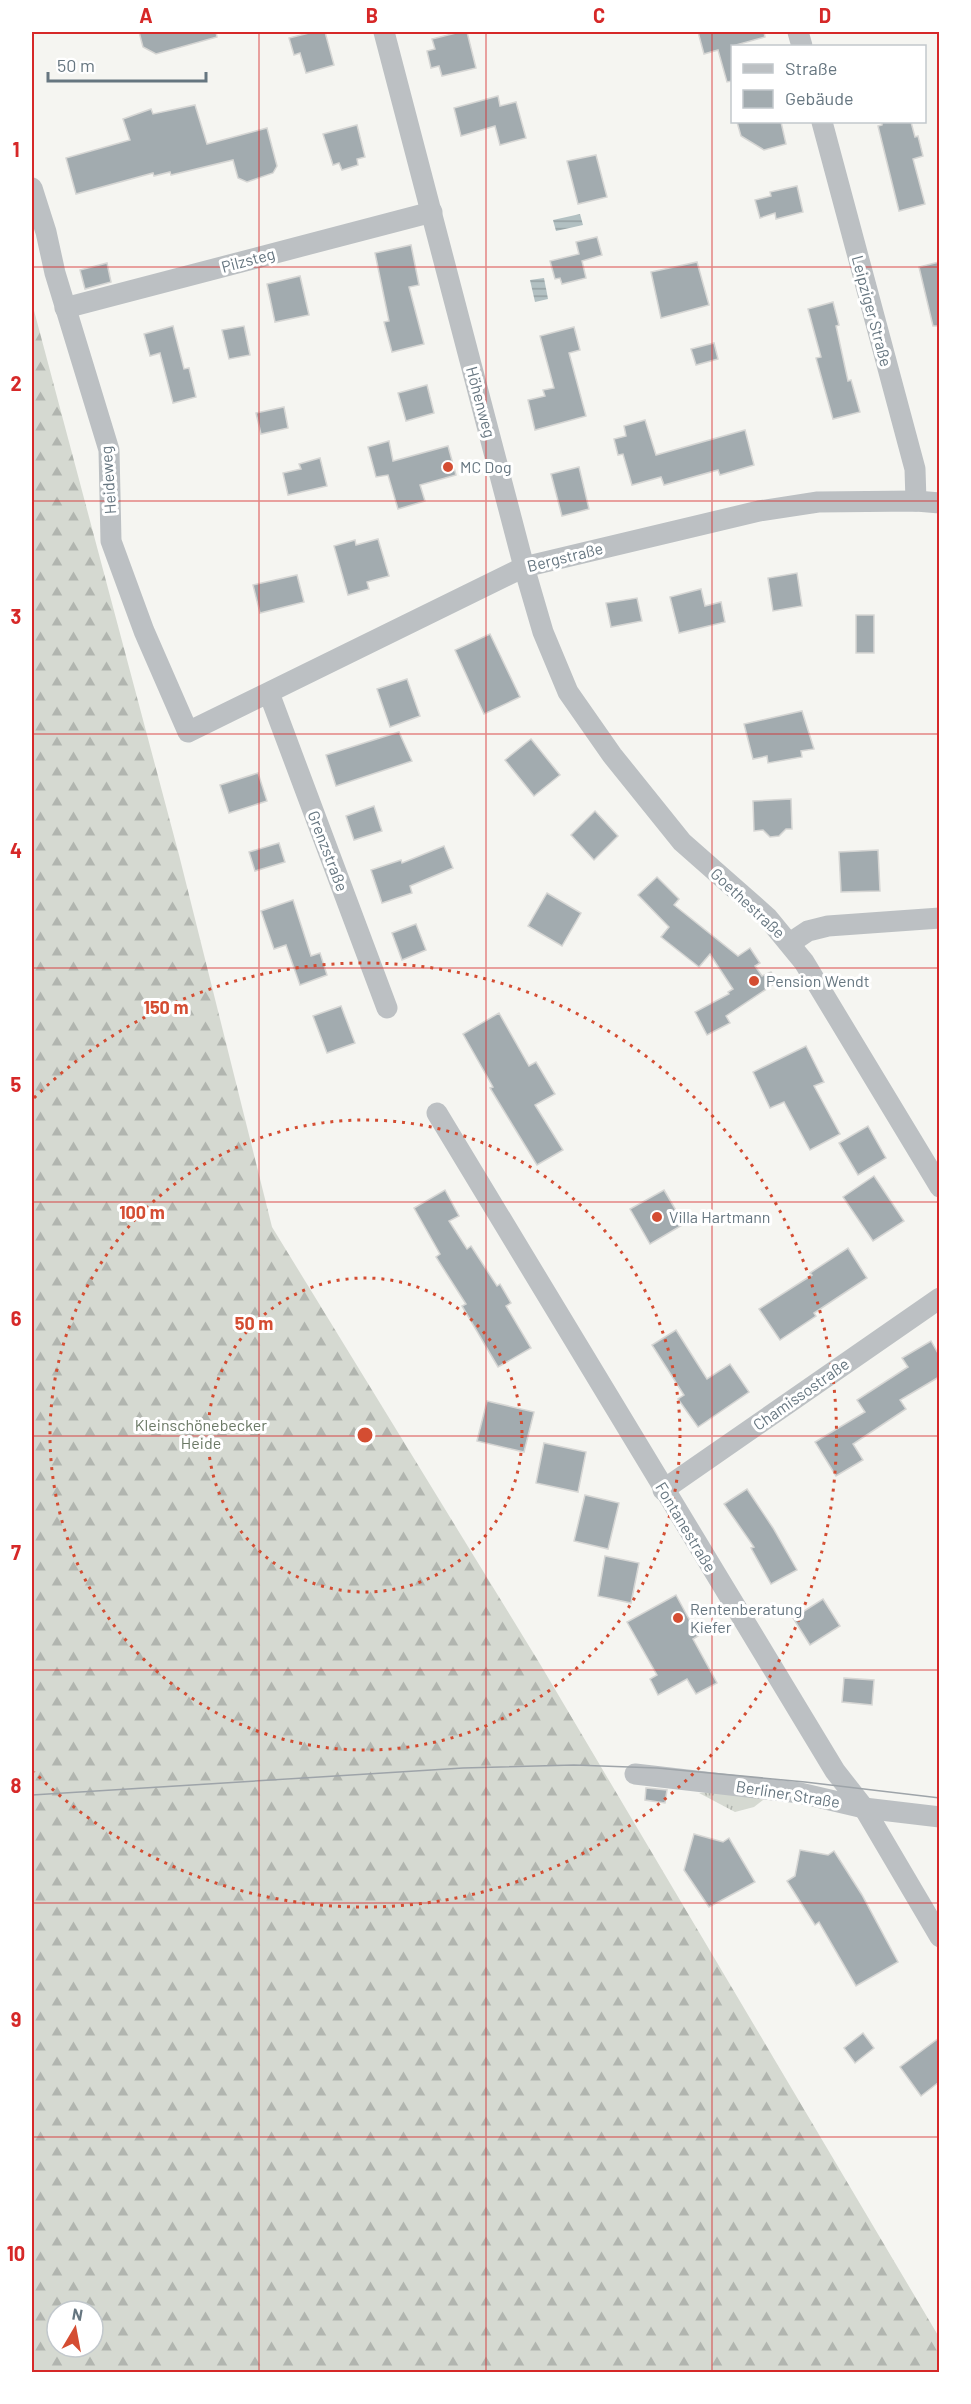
<svg xmlns="http://www.w3.org/2000/svg" width="971" height="2404" font-family="Barlow,sans-serif">
  <defs>
    <pattern id="grass-tufts" width="24" height="20" patternUnits="userSpaceOnUse" patternTransform="scale(1.5)"><rect width="24" height="20" fill="#d5d9d1"/><path d="M3 7l-1-3M5 7V3M7 7l1-3M15 17l-1-3M17 17v-4M19 17l1-3" fill="none" stroke="#b1b5af"/></pattern>
    <pattern id="forest-firs" width="22" height="20" patternUnits="userSpaceOnUse" patternTransform="scale(1.5)"><rect width="22" height="20" fill="#d5d9d1"/><path d="M5 1l3.5 6h-7zM16 11l3.5 6h-7z" fill="#b1b5af"/></pattern>
    <pattern id="water-rules" width="6" height="5" patternUnits="userSpaceOnUse" patternTransform="scale(1.5)"><rect width="6" height="5" fill="#b2c0c2"/><path d="M0 2.5h6" fill="none" stroke="#95a1a3"/></pattern>
  </defs>
  <rect width="100%" height="100%" fill="#f5f5f1"/>
  <polygon fill="url(#grass-tufts)" points="730,1790 763,1800 754,1807 735,1812 699,1793"/>
  <path fill="url(#forest-firs)" fill-rule="evenodd" d="M32,303L179,855L272,1227L540,1664L939,2337V2372H32ZM57,2311H93V2347H57Z"/>
  <g fill="url(#water-rules)">
    <polygon points="580,214 583,225 556,231 553,220"/>
    <polygon points="544,278 548,299 535,302 530,280"/>
  </g>
  <g fill="#a2abaf" stroke="#d6d6d4" stroke-width="1.5">
    <polygon points="139,32 216,32 217,37 156,54 143,47"/>
    <polygon points="313,32 325,32 334,65 306,73 300,53 294,55 289,38"/>
    <polygon points="460,32 467,32 476,68 442,76 439,66 431,68 427,51 435,49 432,39"/>
    <polygon points="698,32 764,32 765,37 732,46 732,81 727,82 718,50 704,54"/>
    <polygon points="498,96 500,106 516,102 526,138 500,145 495,126 461,136 454,108"/>
    <polygon points="195,105 207,144 267,128 277,166 273,173 247,182 238,178 233,160 171,175 170,172 154,176 153,173 76,194 66,158 130,140 123,119 151,109 153,114"/>
    <polygon points="737,122 781,122 786,144 764,150 741,136"/>
    <polygon points="882,122 911,122 915,137 918,136 923,156 913,159 925,204 899,211 878,126 882,125"/>
    <polygon points="357,125 365,157 357,159 358,165 342,170 339,163 333,165 323,134"/>
    <polygon points="596,155 607,197 578,204 567,161"/>
    <polygon points="797,186 803,212 776,219 775,213 760,218 755,200 771,196 770,192"/>
    <polygon points="597,237 602,255 582,261 586,278 562,284 560,278 555,279 550,261 579,254 576,242"/>
    <polygon points="411,245 419,285 409,287 424,344 392,352 384,322 389,321 375,253"/>
    <polygon points="697,262 709,305 661,318 651,272"/>
    <polygon points="939,262 939,326 933,326 919,267"/>
    <polygon points="107,263 111,282 85,289 80,270"/>
    <polygon points="300,276 309,315 275,322 267,284"/>
    <polygon points="833,302 839,325 836,326 848,381 851,380 860,412 833,419 816,358 821,357 808,309"/>
    <polygon points="173,326 184,369 189,368 196,397 173,403 160,353 150,356 144,334"/>
    <polygon points="244,326 250,355 229,359 222,330"/>
    <polygon points="574,327 580,350 569,353 586,416 535,430 528,400 545,396 543,390 554,388 540,336"/>
    <polygon points="714,343 718,359 696,365 691,349"/>
    <polygon points="427,385 434,413 406,421 398,393"/>
    <polygon points="284,407 288,428 261,434 256,413"/>
    <polygon points="645,420 656,455 745,430 754,465 720,475 718,470 664,485 661,477 632,485 623,454 618,455 614,439 626,436 624,426"/>
    <polygon points="389,441 393,461 448,446 456,475 420,485 425,501 398,509 388,475 376,477 368,447"/>
    <polygon points="320,458 327,486 288,495 283,473 301,469 299,464"/>
    <polygon points="579,467 589,509 562,516 551,474"/>
    <polygon points="378,539 389,576 367,582 369,589 348,595 334,546 355,540 356,545"/>
    <polygon points="797,573 802,606 773,611 768,578"/>
    <polygon points="297,575 304,602 260,613 253,585"/>
    <polygon points="701,589 705,606 721,602 725,622 679,633 670,597"/>
    <polygon points="637,598 642,621 611,627 606,603"/>
    <rect x="856" y="615" width="18" height="38"/>
    <polygon points="490,634 520,697 484,714 455,650"/>
    <polygon points="407,679 420,716 390,727 377,689"/>
    <polygon points="802,711 814,749 801,751 802,757 768,763 767,756 753,759 744,724"/>
    <polygon points="399,732 412,761 336,786 326,755"/>
    <polygon points="531,739 560,775 534,796 505,760"/>
    <polygon points="258,773 267,801 229,813 220,785"/>
    <polygon points="791,799 792,829 786,829 779,836 770,837 763,830 754,831 753,801"/>
    <polygon points="374,806 382,831 354,840 346,816"/>
    <polygon points="595,811 618,836 594,860 571,835"/>
    <polygon points="279,843 285,862 255,871 249,852"/>
    <polygon points="444,846 453,868 410,886 412,893 382,903 371,870 401,860 402,863"/>
    <polygon points="878,850 880,891 841,892 839,852"/>
    <polygon points="657,877 679,899 674,905 738,956 750,948 760,963 755,966 762,976 771,972 777,982 726,1016 730,1023 707,1035 695,1012 729,994 728,992 733,989 710,954 699,967 661,937 669,927 638,895"/>
    <polygon points="547,893 581,913 562,946 528,926"/>
    <polygon points="293,900 311,956 320,953 327,975 300,985 286,945 274,949 261,911"/>
    <polygon points="416,924 426,950 402,960 392,933"/>
    <polygon points="341,1006 355,1043 327,1053 313,1016"/>
    <polygon points="499,1013 529,1066 536,1062 555,1094 535,1105 563,1150 537,1165 490,1088 493,1087 463,1034"/>
    <polygon points="806,1046 824,1082 814,1086 840,1134 810,1150 784,1102 770,1108 753,1072"/>
    <polygon points="868,1126 886,1158 858,1175 839,1143"/>
    <polygon points="874,1176 904,1221 873,1241 843,1197"/>
    <polygon points="445,1190 459,1216 449,1221 467,1249 471,1246 497,1286 500,1284 511,1303 506,1306 531,1348 498,1367 462,1306 466,1304 436,1257 440,1254 414,1208"/>
    <polygon points="664,1190 684,1224 650,1244 630,1209"/>
    <polygon points="848,1248 867,1278 814,1313 816,1316 780,1340 759,1309 812,1275 810,1273"/>
    <polygon points="676,1330 707,1379 730,1364 749,1392 698,1427 678,1399 684,1395 652,1345"/>
    <polygon points="931,1341 939,1355 939,1377 900,1400 906,1409 853,1444 863,1460 836,1476 815,1442 865,1412 857,1400 908,1367 902,1358"/>
    <polygon points="487,1401 534,1412 524,1452 477,1441"/>
    <polygon points="544,1443 586,1452 578,1492 536,1483"/>
    <polygon points="747,1489 773,1528 797,1570 771,1584 751,1548 754,1547 724,1504"/>
    <polygon points="585,1495 619,1503 608,1549 574,1541"/>
    <polygon points="605,1556 639,1563 631,1603 598,1596"/>
    <polygon points="676,1595 698,1636 693,1639 717,1683 696,1694 687,1679 658,1695 650,1679 657,1675 627,1622"/>
    <polygon points="823,1599 840,1626 810,1645 793,1618"/>
    <polygon points="844,1678 874,1680 872,1705 842,1702"/>
    <polygon points="646,1788 667,1790 665,1803 645,1800"/>
    <polygon points="694,1834 723,1842 729,1838 755,1882 709,1907 684,1870"/>
    <polygon points="800,1850 828,1855 834,1851 862,1895 898,1962 856,1986 819,1922 815,1925 787,1881 795,1876"/>
    <polygon points="863,2033 874,2048 855,2063 844,2048"/>
    <polygon points="939,2038 939,2082 921,2096 900,2067"/>
  </g>
  <g fill="none" stroke-linecap="round" stroke-linejoin="round">
    <g stroke="#bcc0c3" stroke-width="21">
      <polyline points="384,32 524,567 543,632 568,692 612,755 682,842 767,917 804,962 940,1187"/>
      <polyline points="798,32 802,46"/>
      <polyline points="822,122 915,469 916,501"/>
      <polyline points="32,188 46,232 55,273 109,450 111,541 144,631 188,732 524,567 759,511 818,502 916,501 940,503"/>
      <polyline points="65,308 432,212"/>
      <polyline points="269,693 387,1008"/>
      <polyline points="790,943 808,931 828,926 940,918"/>
      <polyline points="437,1113 835,1771 864,1808 940,1937"/>
      <polyline points="663,1490 940,1298"/>
      <polyline points="635,1774 800,1793 864,1808 940,1817"/>
    </g>
    <polyline stroke="#9ea4a9" stroke-width="1.5" points="32,1795 463,1768 574,1765 657,1768 805,1782 940,1798"/>
  </g>
  <path fill="none" stroke="#d62828" stroke-width="1.5" stroke-opacity="0.55" d="M259,32V2372M486,32V2372M712,32V2372M32,267H940M32,501H940M32,734H940M32,968H940M32,1202H940M32,1436H940M32,1670H940M32,1903H940M32,2137H940"/>
  <g fill="none" stroke="#d44d32" stroke-width="3" stroke-dasharray="3 6">
    <circle cx="365" cy="1435" r="157"/>
    <circle cx="365" cy="1435" r="315"/>
    <path d="M34 1098A472 472 0 1 1 34 1772"/>
  </g>
  <g fill="#d44d32" stroke="#fff" stroke-width="2">
    <circle cx="448" cy="467" r="6"/>
    <circle cx="754" cy="981" r="6"/>
    <circle cx="657" cy="1217" r="6"/>
    <circle cx="678" cy="1618" r="6"/>
  </g>
  <g text-anchor="middle" stroke-width="6" stroke-linejoin="round" paint-order="stroke">
    <g font-size="16" fill="#667680" stroke="#fff">
      <text transform="translate(248 260) rotate(-15)" y="6">Pilzsteg</text>
      <text transform="translate(872 311) rotate(75)" y="6">Leipziger Straße</text>
      <text transform="translate(481 402) rotate(75)" y="6">Höhenweg</text>
      <text transform="translate(108 480) rotate(-94)" y="6">Heideweg</text>
      <text transform="translate(565 557) rotate(-14)" y="6">Bergstraße</text>
      <text transform="translate(328 851) rotate(69)" y="6">Grenzstraße</text>
      <text transform="translate(748 903) rotate(43)" y="6">Goethestraße</text>
      <text transform="translate(801 1394) rotate(-35)" y="6">Chamissostraße</text>
      <text transform="translate(686 1527) rotate(59)" y="6">Fontanestraße</text>
      <text transform="translate(788 1794) rotate(9)" y="6">Berliner Straße</text>
    </g>
    <g font-size="16" fill="#667680" stroke="#fff" text-anchor="start">
      <text x="460" y="473">MC Dog</text>
      <text x="766" y="987">Pension Wendt</text>
      <text x="669" y="1223">Villa Hartmann</text>
      <text x="690" y="1615">Rentenberatung<tspan x="690" dy="18">Kiefer</tspan></text>
    </g>
    <g font-size="16" fill="#6a7864" stroke="#fff">
      <text x="201" y="1431">Kleinschönebecker<tspan x="201" dy="18">Heide</tspan></text>
    </g>
  </g>
  <circle cx="365" cy="1435" r="9" fill="#d44d32" stroke="#fff" stroke-width="3"/>
  <g font-size="18" text-anchor="middle" font-weight="bold" fill="#d44d32" stroke="#fff" stroke-width="6" stroke-linejoin="round" paint-order="stroke">
    <text x="166" y="1014">150 m</text>
    <text x="142" y="1219">100 m</text>
    <text x="254" y="1330">50 m</text>
  </g>
  <rect width="971" height="2404" fill="none" stroke="#ffffff" stroke-width="66"/>
  <rect x="731" y="45" width="195" height="78" fill="#ffffff" stroke="#c2c8cc" stroke-width="1.5"/>
  <rect x="743" y="64" width="30" height="9" fill="#bcc0c3" stroke="#c2c8cc" stroke-width="1.5"/>
  <text x="785" y="75" font-size="18" fill="#667680">Straße</text>
  <rect x="743" y="90" width="30" height="18" fill="#a2abaf" stroke="#c2c8cc" stroke-width="1.5"/>
  <text x="785" y="105" font-size="18" fill="#667680">Gebäude</text>
  <g transform="translate(75 2329) rotate(10)"><circle r="28" fill="#ffffff" stroke="#c2c8cc" stroke-width="1.5"/>
  <path d="M0-4.5L10 22L0 15L-10 22Z" fill="#d44d32"/>
  <text y="-9" font-size="16" font-weight="bold" text-anchor="middle" fill="#667680">N</text>
  </g>
  <path d="M48 72v9h158v-9" fill="none" stroke="#667680" stroke-width="3"/>
  <text x="57" y="72" font-size="18" fill="#667680" stroke="#ffffff" stroke-width="4.5" paint-order="stroke">50 m</text>
  <rect x="33" y="33" width="905" height="2338" fill="none" stroke="#d62828" stroke-width="2"/>
  <g font-size="20" text-anchor="middle" font-weight="bold" fill="#d62828">
    <text x="146" y="23">A</text>
    <text x="372" y="23">B</text>
    <text x="599" y="23">C</text>
    <text x="825" y="23">D</text>
    <text x="16" y="157">1</text>
    <text x="16" y="391">2</text>
    <text x="16" y="624">3</text>
    <text x="16" y="858">4</text>
    <text x="16" y="1092">5</text>
    <text x="16" y="1326">6</text>
    <text x="16" y="1560">7</text>
    <text x="16" y="1793">8</text>
    <text x="16" y="2027">9</text>
    <text x="16" y="2261">10</text>
  </g>
</svg>
